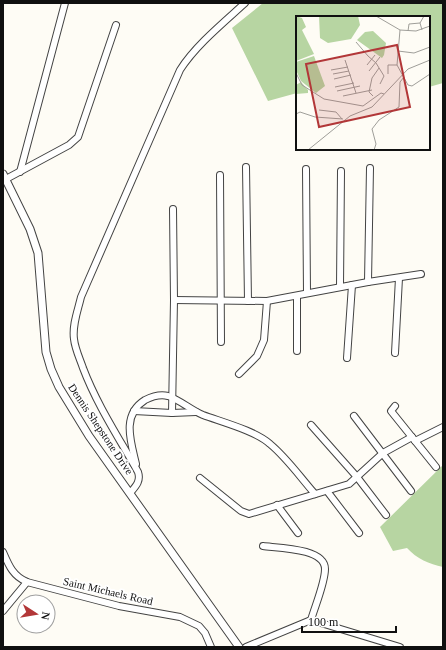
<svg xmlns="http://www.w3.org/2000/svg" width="446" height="650" font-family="'Times New Roman',serif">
  <rect width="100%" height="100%" fill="#fefcf5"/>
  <g fill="#b7d5a2">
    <polygon points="263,3 443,3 443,83 429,87 429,17 297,17 297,93 268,101 232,28"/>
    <path d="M443,465V567C429,564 417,559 407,548L393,551L380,527Z"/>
  </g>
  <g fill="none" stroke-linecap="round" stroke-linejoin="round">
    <defs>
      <g id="minor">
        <polyline points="246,167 248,301"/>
        <polyline points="306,169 307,293"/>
        <polyline points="20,172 65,3"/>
        <polyline points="220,175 221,342"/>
        <polyline points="6,179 69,145 78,137 116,25"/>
        <polyline points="368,282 370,168"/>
        <polyline points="340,287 341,171"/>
        <polyline points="174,300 267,301 368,282 421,274"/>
        <polyline points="297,351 297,296"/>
        <polyline points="395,353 399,278"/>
        <polyline points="347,358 352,285"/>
        <polyline points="239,374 257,356 264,340 267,301"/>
        <polyline points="395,406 391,411 436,467"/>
        <polyline points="134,411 172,413 196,412"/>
        <polyline points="172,413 174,300 173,209"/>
        <polyline points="354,416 411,491"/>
        <polyline points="311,425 357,477 386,515"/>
        <polyline points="415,441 443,427"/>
        <path d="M136,464C131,442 121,415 145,400C153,396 160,394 168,396C180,400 191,410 203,415C222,422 256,431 270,444C287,458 300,477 315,494"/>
        <polyline points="200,478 241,511 249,514 349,484 383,453 412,437"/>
        <polyline points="327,491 359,533"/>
        <path d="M130,493C136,486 141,481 138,472C119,438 97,405 83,368C80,359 75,349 74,339C72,325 78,310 81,297L180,70C195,46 223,23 245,3"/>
        <polyline points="277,505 298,533"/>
        <path d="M263,546C278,548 325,548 325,569C325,583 315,606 311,620"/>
        <path d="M3,552C9,566 13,576 27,582L119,606L180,617L199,626L205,633L211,647"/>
        <polyline points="3,611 27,582"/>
        <polyline points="246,647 311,620 400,647"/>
      </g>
      <polyline id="tertiary" points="3,174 30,229 38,253 46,352 51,369 59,387 89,436 239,647"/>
    </defs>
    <use href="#minor" stroke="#434343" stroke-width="8"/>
    <use href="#tertiary" stroke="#434343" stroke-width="9"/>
    <use href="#minor" stroke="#fff" stroke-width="6"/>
    <use href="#tertiary" stroke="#fff" stroke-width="7"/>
  </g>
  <g text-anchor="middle" stroke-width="4" stroke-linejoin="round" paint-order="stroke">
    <g font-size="11" fill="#101010" stroke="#fff">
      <text transform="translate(101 429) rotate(56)" y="4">Dennis Shepstone Drive</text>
      <text transform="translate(108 591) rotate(13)" y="4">Saint Michaels Road</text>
    </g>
  </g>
  <g transform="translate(296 16)">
    <rect width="134" height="134" fill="#fefcf5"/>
    <path d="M0,0L6,2L10,11L6,14L18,38L0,45ZM23,0H62L64,9L55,23L32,27L24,22ZM77,15L90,27L88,39L86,42L61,24L69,16ZM18,40L29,70L20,77L5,65L0,54V46ZM5,66L12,74V77L0,78V69Z" fill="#b7d5a2"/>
    <path fill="none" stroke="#9f9e99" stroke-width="1" d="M80,0L104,14L120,15L134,10M104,14L101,49L112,69L116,70L134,58M126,14L124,7L128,0M112,15L113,8L124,7M60,26L72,40M102,35L118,37L134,31M72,40L80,47L88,60L84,68M49,44L60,77M71,49L79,39M35,54L52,51M73,55L84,41M0,57L6,69L28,83L67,90L85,77L88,78M37,58L53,55M92,58V49H101M38,63L55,59M39,71L58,67M41,75L64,70M47,80L76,74M77,80L73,76L76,62L83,52M23,94L40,96L46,103M0,98L4,96L19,101L47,103M12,134L54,100L76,91L112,53L134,44M78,134L80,128L76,113L83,104L103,91L104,66L108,61"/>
    <path fill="#b23738" fill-opacity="0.15" stroke="#b23738" stroke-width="2" d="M101,29L114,91L23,111L10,48Z"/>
    <rect width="134" height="134" fill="none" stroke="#101010" stroke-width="2"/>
  </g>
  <rect width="446" height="650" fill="none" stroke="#101010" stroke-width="8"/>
  <g transform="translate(36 614) rotate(102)"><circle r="19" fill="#ffffff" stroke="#9f9f9f"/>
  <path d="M0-3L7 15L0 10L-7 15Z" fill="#b23738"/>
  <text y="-6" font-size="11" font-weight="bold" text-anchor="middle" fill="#101010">N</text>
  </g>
  <path d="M302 626v6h94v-6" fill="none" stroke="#101010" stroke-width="2"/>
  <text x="308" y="626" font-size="12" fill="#101010" stroke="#ffffff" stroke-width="3" paint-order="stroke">100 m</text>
</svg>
